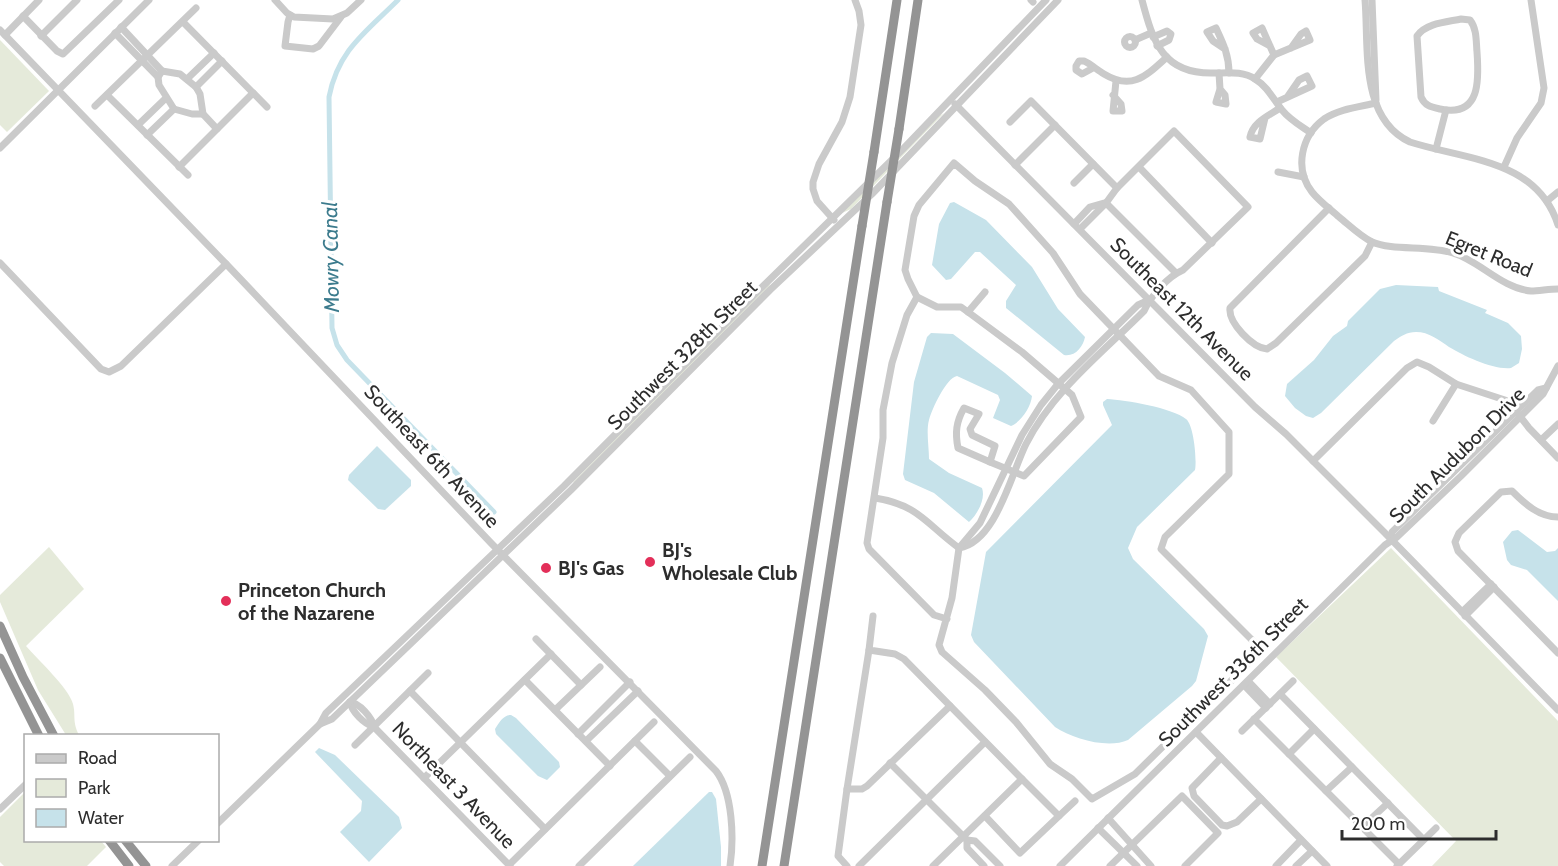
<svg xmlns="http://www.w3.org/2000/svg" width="1558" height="866" font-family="Cabin,sans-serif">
  <rect width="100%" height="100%" fill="#fff"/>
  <g fill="#e5eada">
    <polygon points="0,40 49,91 7,132 0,125"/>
    <polygon points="944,113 851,209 842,213 939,116"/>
    <polygon points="769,283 770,285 768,288 574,483 573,482"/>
    <path d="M49,547L84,589L26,646C37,659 69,688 73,704C76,716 72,721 79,735H66L38,690L0,602V595Z"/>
    <polygon points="1391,548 1558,721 1558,866 1432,866 1456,841 1276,657"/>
    <polygon points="25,792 26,840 101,841 106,847 87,866 4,866 0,862 0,817"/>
  </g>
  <g fill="#c6e2ea">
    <path d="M954,202L986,220L1032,267L1058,309L1085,337C1083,347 1075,357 1064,355L1006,308V301L1016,285L980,252H975L951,279L946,280L932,265L939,224L950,203Z"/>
    <path d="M1396,285L1438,287L1439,291L1487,310L1485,313L1508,323L1521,336L1522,349L1519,363L1511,368C1493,370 1464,356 1449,347C1439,340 1429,332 1416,332C1407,332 1401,336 1394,341L1321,413L1313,418L1306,416L1295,408L1285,396L1287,384L1314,360L1333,336L1347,326L1348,321L1380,289Z"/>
    <path d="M931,333L953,334L1005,373L1032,396C1031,407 1021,422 1011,426L993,418L1000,400L998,395L957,376C946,378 932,409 929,420C926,431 929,447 929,459L949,473L982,488C986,499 977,515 969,522L934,493L905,480L903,474L914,382L927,337Z"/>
    <path d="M1107,399C1125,400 1173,408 1186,419C1194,425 1197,461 1195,470L1137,527L1128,548L1133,559L1204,629L1208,636L1196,681L1192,686L1128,740C1108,749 1073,739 1055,727L974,642L971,635L986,552L1112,425L1103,405V402Z"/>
    <polygon points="377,446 411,480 411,486 385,510 378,509 348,480 349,475"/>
    <polygon points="1518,530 1547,552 1555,551 1558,548 1558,601 1527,570 1511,565 1507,560 1503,542 1512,531"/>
    <path d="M511,715L516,718L559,762L560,767L547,780L538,776L496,734L495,729C499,723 503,715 511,715Z"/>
    <polygon points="319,748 335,755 399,817 402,828 369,862 340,832 361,811 362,801 315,752"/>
    <polygon points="709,792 712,792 716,799 721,847 721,866 633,866"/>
  </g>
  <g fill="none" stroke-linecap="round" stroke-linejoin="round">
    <path stroke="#c6e2ea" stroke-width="5" d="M398,0C366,32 338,50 329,97L332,328L337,345L347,360L494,512"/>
    <g stroke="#cacaca" stroke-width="7">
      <polyline points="275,0 287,13 294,17 333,19 347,13 361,0"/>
      <polyline points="1031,0 1033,2"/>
      <path d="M1142,0C1153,42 1163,75 1215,73C1228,73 1243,71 1255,79C1268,87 1273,99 1282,110C1290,120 1301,126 1311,133"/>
      <path d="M1365,0C1369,47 1359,118 1410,142C1466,160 1537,159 1558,225"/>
      <polyline points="1372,0 1376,100"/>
      <polyline points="290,15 288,22 285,46 313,49 319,46 341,17"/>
      <polyline points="23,16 57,51 63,54 119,0"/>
      <path d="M1461,19L1470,20C1477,29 1476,41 1477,52C1479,79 1481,118 1440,109C1431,107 1425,106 1421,97L1417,36C1426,23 1447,22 1461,19Z"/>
      <polyline points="183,22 267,107"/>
      <polyline points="121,27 162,71"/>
      <path d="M0,30L229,267L491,543L716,771C733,793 734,839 730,866"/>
      <polyline points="115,33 158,77 159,85 174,109 192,114 203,114"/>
      <polyline points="5,35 39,0"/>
      <polyline points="41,36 77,0"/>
      <circle cx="1130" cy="42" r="5.5"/>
      <polyline points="1153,37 1167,31 1171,34 1169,40 1157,46"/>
      <polyline points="1135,40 1151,33"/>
      <polyline points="1270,46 1257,39 1253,33 1262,28 1274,55"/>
      <path d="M1225,49L1213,41L1207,32L1216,28C1223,43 1229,55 1229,73"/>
      <path d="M1093,68L1082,74L1076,70V66L1079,61H1084C1091,64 1097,70 1104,74C1132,91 1146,76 1167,57"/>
      <polyline points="1219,73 1220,89 1216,102 1226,104 1225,95 1220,89"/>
      <polyline points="158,77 162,71 180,74 196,87 200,94 203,114 217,129"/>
      <polyline points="187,79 214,53"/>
      <polyline points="1255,79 1274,55 1310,40 1306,31 1301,34 1291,48"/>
      <polyline points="196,87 222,61"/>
      <polyline points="107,95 188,175"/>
      <polyline points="1113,95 1121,104 1122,111 1113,111 1116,81"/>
      <polyline points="1277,102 1312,86 1307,76 1299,80 1288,96"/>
      <path d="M1376,103C1359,107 1339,109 1324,119C1301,136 1294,169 1312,192C1319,201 1330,209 1339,217C1349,225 1360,236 1372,242C1393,251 1428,245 1453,253C1480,261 1501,288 1531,291C1539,291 1549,289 1558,289"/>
      <polyline points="955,104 1255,407 1286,434 1384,532 1558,710"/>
      <polyline points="95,106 196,8"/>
      <path d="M1265,118L1260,139L1250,137C1253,122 1268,116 1280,108"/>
      <polyline points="1010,122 1031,101 1117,188"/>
      <polyline points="138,125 166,98"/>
      <polyline points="147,135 174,109"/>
      <polyline points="0,148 149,0"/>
      <polyline points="1436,149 1446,110"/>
      <polyline points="1015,165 1055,125"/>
      <polyline points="179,167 253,93"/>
      <polyline points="1139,167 1212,243"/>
      <polyline points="1504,167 1517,138 1541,103 1544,88 1531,0"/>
      <polyline points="1278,172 1304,177"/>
      <polyline points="1074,183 1093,164"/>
      <polyline points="1547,201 1558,192"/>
      <polyline points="1106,203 1176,273"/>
      <path d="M1329,208L1230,308C1228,323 1253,348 1267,349L1276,343L1365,256L1372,242"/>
      <polyline points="834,220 817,201 813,189 813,182 819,164 842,122 850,97 861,25 859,11 855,0"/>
      <polyline points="1074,224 1090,207 1104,203"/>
      <polyline points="0,263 101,369 109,372 121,366 226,264"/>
      <polyline points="917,297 937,307 961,307 968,312 1022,352 1072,395 1081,417 1024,476 990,462"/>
      <polyline points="968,312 985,292"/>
      <path d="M964,408L979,414L970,429L972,435L995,446L990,462L958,448C955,433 956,422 964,408Z"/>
      <polyline points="1433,421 1456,384"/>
      <polyline points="1541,440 1558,424"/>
      <polyline points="1313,461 1407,368 1417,362 1429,367 1456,384 1508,401 1529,428 1558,458"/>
      <path d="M875,498C919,505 926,524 959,548C996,542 1011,474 1026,444C1053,391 1102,353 1144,311C1151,296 1167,277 1183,270L1248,207L1174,131L1117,188L1106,203L1080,229"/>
      <path d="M1558,517C1539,517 1525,504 1512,491L1501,492L1459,533L1455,542L1458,551L1558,653"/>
      <polyline points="1391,539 1392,532 1538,390 1546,388"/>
      <polyline points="1462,612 1491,584"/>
      <polyline points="873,616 869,650 895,654 904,659 1022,779 933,866"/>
      <polyline points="1465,616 1494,587"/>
      <polyline points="947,619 934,615 869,549 867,543 883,438 883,410 892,363 907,315 917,297 908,279 905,270 914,216 919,205 954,163 975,181 1009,204 1053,253 1080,294 1159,376 1191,390 1229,432 1229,474 1165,537 1161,549 1258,646 1259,652 1227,685 1205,701 1200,710 1135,774 1092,799 1072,779 1050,764 1016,722 985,690 942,652 939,645 952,598 959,548 980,523 1022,435 1041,405 1058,384 1138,305 1149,300"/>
      <polyline points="536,639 581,685"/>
      <polyline points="869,650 847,789 862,789 867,786 950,706"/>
      <polyline points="525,680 610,766"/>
      <polyline points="1248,681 1270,704"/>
      <polyline points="1244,685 1266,708"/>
      <polyline points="410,691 545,829"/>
      <polyline points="1280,694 1423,839"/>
      <path d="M350,702C359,703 372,717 374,727L510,866"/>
      <path d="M350,702C352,712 364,724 374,727"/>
      <polyline points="555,710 600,667"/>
      <polyline points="1254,719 1399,864"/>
      <polyline points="320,724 332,719 571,490 770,290 872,194 1058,0"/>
      <polyline points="1242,731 1293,681"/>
      <polyline points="1196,732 1327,866"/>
      <polyline points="578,734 630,682"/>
      <polyline points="586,741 638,691"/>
      <polyline points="635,741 670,776"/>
      <polyline points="355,745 428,673"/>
      <polyline points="1289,754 1314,729"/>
      <polyline points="1221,758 1192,788 1194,796 1222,825 1227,826 1237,822 1261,799"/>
      <polyline points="890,763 967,840 967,848 984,866"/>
      <polyline points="424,778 551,654"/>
      <polyline points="1326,791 1352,767"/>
      <polyline points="0,809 26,784"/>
      <polyline points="985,816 1020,853 1059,816 1022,779"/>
      <polyline points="1059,816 1075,801"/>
      <polyline points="1108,818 1151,866"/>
      <polyline points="218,823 320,724 326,713 564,486 757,292 903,149 1046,0"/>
      <polyline points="1362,827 1388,803"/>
      <polyline points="1098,828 1137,866"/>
      <polyline points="967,840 975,841 1000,866"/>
      <polyline points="509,865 654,722"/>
      <polyline points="172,866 199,840"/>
      <polyline points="579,866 690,757"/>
      <polyline points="847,866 838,856 847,789"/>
      <polyline points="859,866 985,742"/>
      <polyline points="1060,866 1385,545 1397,537 1461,476 1543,394 1558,366"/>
      <polyline points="1110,866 1182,796 1218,833 1185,866"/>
      <polyline points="1276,866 1301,840"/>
      <polyline points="1296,866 1312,851"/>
      <polyline points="1397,866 1436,828"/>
    </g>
    <g stroke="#949494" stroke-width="9">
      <polyline points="899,129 918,0"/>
      <polyline points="874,152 897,0"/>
      <polyline points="0,626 23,677 54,736"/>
      <polyline points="0,658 39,736"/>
      <polyline points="109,840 129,866"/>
      <polyline points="125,840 146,866"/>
      <polyline points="762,866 862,226"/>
      <polyline points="784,866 887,202"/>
    </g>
    <g stroke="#949494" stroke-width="9">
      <polyline points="887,202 899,129"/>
      <polyline points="862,226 874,152"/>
    </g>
  </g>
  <g fill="#e32f59" stroke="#fff" stroke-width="2">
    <circle cx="650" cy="562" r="6"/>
    <circle cx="546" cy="568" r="6"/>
    <circle cx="226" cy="601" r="6"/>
  </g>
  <g text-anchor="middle" stroke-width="6" stroke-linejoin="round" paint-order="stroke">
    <g font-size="20" fill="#2d2d2d" stroke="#fff">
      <text transform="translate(1489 254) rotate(22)" y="7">Egret Road</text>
      <text transform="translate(1182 309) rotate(45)" y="7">Southeast 12th Avenue</text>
      <text transform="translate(682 355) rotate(-45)" y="7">Southwest 328th Street</text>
      <text transform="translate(1457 455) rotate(-45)" y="7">South Audubon Drive</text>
      <text transform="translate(432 456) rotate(47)" y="7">Southeast 6th Avenue</text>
      <text transform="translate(1233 672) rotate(-45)" y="7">Southwest 336th Street</text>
      <text transform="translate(454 785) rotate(46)" y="7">Northeast 3 Avenue</text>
    </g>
    <g font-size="20" font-weight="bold" fill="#2d2d2d" stroke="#fff" text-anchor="start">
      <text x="662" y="557">BJ's<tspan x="662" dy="23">Wholesale Club</tspan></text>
      <text x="558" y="575">BJ's Gas</text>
      <text x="238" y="597">Princeton Church<tspan x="238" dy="23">of the Nazarene</tspan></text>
    </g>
    <g font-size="21" font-style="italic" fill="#3c7b8d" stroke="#fff">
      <text transform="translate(331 257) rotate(-91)" y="7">Mowry Canal</text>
    </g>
  </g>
  <rect x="24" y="734" width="195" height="108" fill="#ffffff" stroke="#ababab" stroke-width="1.5"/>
  <rect x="36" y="754" width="30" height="9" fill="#cacaca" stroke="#ababab" stroke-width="1.5"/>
  <text x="78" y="764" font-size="18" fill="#2d2d2d">Road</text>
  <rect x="36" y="779" width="30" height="18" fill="#e5eada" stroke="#ababab" stroke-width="1.5"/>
  <text x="78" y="794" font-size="18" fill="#2d2d2d">Park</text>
  <rect x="36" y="809" width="30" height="18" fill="#c6e2ea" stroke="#ababab" stroke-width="1.5"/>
  <text x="78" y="824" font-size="18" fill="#2d2d2d">Water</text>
  <path d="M1342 830v9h154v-9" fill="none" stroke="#2d2d2d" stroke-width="3"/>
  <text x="1351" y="830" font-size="18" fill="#2d2d2d" stroke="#ffffff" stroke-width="4.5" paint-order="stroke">200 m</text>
</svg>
